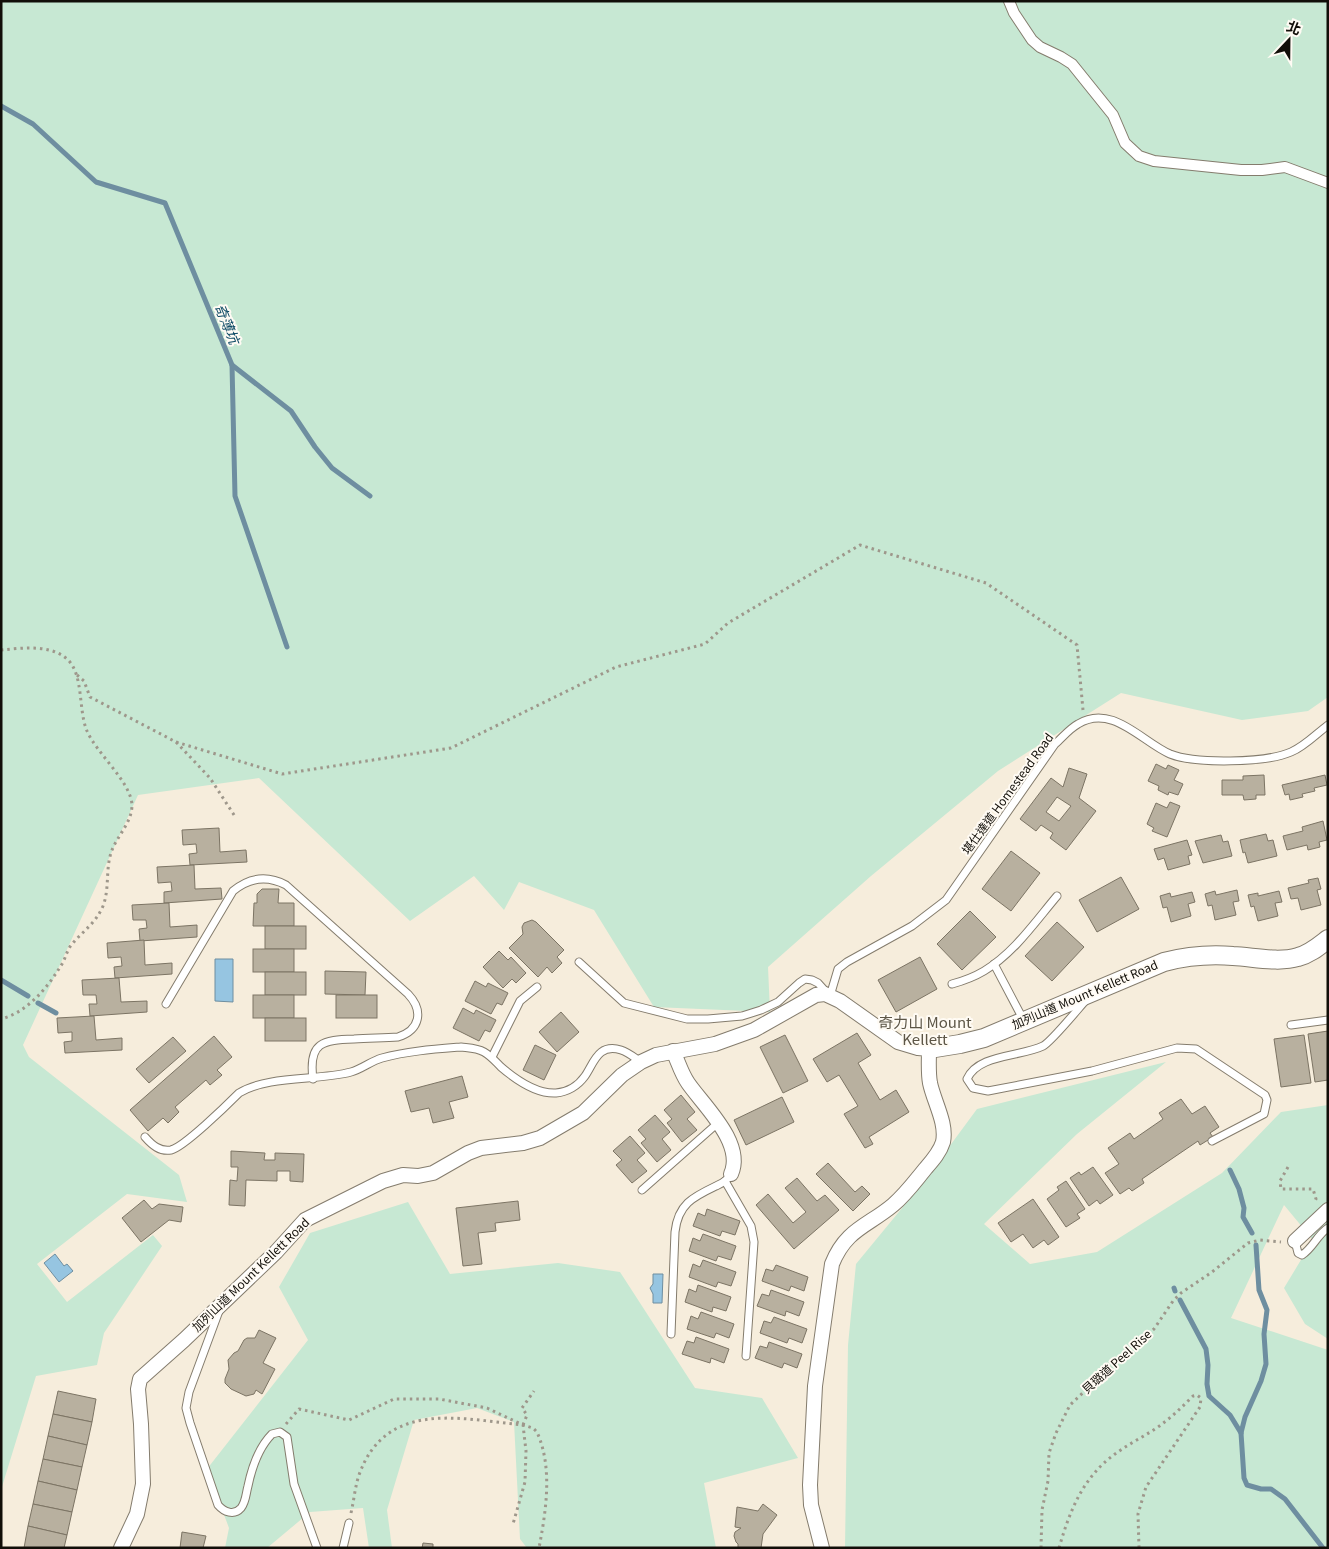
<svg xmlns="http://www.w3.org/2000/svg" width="1329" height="1549" font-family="Georgia,'Noto Sans TC',serif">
  <rect width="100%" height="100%" fill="#f6eddc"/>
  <g fill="#c7e8d3">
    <polygon points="1,1 1328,1 1328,697 1308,711 1242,720 1121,693 998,771 871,876 768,967 770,1012 654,1007 594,910 519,882 504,910 474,876 410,921 259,778 138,795 23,1045 29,1057 179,1175 187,1202 127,1194 37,1264 67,1302 153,1235 162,1246 104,1333 97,1365 36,1376 1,1490"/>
    <polygon points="1166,1062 1077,1134 984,1224 1030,1264 1097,1252 1222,1173 1281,1112 1328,1105 1328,1339 1305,1324 1284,1288 1313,1240 1284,1205 1231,1318 1328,1350 1328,1548 845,1548 848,1345 856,1264 921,1185 977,1109"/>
    <polygon points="408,1202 450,1274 558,1263 620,1272 695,1388 762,1398 798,1458 704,1483 716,1548 527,1548 520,1539 514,1422 477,1408 414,1420 387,1510 392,1548 369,1548 363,1508 310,1512 267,1548 225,1548 229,1528 207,1469 308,1340 279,1287 310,1233"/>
  </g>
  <g fill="#96c5e1" stroke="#6e8ea0">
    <polygon points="215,959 233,959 233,1002 215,1001"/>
    <polygon points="55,1254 64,1266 67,1264 73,1271 59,1282 44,1263"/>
    <polygon points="653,1274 663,1274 662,1303 653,1303 653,1294 650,1288 653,1284"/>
  </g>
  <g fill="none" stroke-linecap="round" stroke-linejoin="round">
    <g stroke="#6e8ea0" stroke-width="5">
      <polyline points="1,106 33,124 96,182 165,203 232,365 235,496 287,647"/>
      <polyline points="232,365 291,411 315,447 332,468 370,496"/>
      <polyline points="1,980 28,996"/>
      <polyline points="38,1003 56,1013"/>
      <polyline points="1230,1170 1239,1189 1244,1208 1243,1217 1252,1233"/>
      <polyline points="1256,1245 1259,1290 1267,1310 1264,1334 1266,1364 1261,1381 1245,1417 1241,1433 1244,1478 1247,1485 1261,1489 1271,1489 1285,1499 1323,1548"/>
      <polyline points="1174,1288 1175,1291"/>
      <polyline points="1180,1300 1206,1349 1208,1365 1207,1384 1209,1396 1230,1415 1241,1433"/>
    </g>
  </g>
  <g fill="#b8b09f" stroke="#7c7464" fill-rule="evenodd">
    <polygon points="1156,764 1166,769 1168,765 1179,770 1174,780 1183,784 1178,795 1169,792 1168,795 1158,790 1159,786 1148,781"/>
    <path d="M1069,768L1087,774L1079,798L1096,811L1066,850L1050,838L1053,833L1041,825L1036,831L1020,819L1051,778L1063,787ZM1057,797L1071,806L1059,821L1046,812Z"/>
    <polygon points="1264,775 1265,795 1256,795 1256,799 1244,800 1243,795 1222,795 1222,780 1243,780 1243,776"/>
    <polygon points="1325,775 1327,785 1314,788 1315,791 1302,794 1303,797 1290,800 1289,794 1285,795 1282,785"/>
    <polygon points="1170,802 1180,806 1167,837 1152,831 1154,828 1147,824 1156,803 1167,808"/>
    <polygon points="1323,821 1327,840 1319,842 1320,847 1308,850 1307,845 1287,850 1283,836 1303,831 1302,827"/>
    <polygon points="219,828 220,852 246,850 247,862 190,865 189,854 197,853 196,844 183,845 182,830"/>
    <polygon points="1266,834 1268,841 1273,840 1277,856 1248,863 1245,852 1243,853 1240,840"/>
    <polygon points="1221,835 1223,842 1228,841 1232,856 1203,863 1195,841"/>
    <polygon points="1187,840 1192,855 1188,856 1190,864 1168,870 1164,858 1158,860 1154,849"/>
    <polygon points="1011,851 1040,873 1011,911 982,889"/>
    <polygon points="194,865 195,889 221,888 222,899 164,903 164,892 172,891 171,882 158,883 157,867"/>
    <polygon points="1121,877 1139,909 1097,932 1079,900"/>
    <polygon points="1318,878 1321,889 1317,890 1321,905 1301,910 1298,898 1291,899 1288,888 1309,883 1308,880"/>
    <polygon points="262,889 279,889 278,903 294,903 294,926 253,926 254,903 257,903 257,894"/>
    <polygon points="1237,890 1239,901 1233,902 1236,915 1215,920 1212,905 1208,906 1205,894 1215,891 1216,895"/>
    <polygon points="1279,891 1282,902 1275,903 1278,916 1258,921 1254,906 1251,907 1248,895 1258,893 1258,896"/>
    <polygon points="1192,892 1195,902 1188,904 1191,916 1171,922 1167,907 1163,908 1160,896 1170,893 1171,897"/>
    <polygon points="169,903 170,927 197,925 197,937 140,941 139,929 147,928 146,920 133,920 132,905"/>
    <polygon points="970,911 996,937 962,970 937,944"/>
    <polygon points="532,920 536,922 564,950 557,957 562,963 552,973 547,967 538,977 509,948 523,934 522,927 524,923"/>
    <polygon points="1057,922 1084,947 1052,981 1025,956"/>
    <rect x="265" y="926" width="41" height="23"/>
    <polygon points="144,940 145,965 172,963 172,974 115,978 114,967 122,966 121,957 108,958 107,943"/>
    <rect x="253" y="949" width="41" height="23"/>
    <polygon points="499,951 508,960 511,957 526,973 516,983 512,979 503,988 483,967"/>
    <polygon points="920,957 937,989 896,1012 878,980"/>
    <polygon points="325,971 366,972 365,995 325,994"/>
    <rect x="265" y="972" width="41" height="23"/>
    <polygon points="119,978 121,1002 147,1001 147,1012 90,1016 89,1004 97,1004 96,995 83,995 82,980"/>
    <polygon points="475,981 486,987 488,983 508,993 502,1005 497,1003 491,1014 465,1001"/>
    <rect x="253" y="995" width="41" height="23"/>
    <rect x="336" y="995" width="41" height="23"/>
    <polygon points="463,1008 474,1014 476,1010 496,1020 490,1032 485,1030 479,1041 453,1028"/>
    <polygon points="561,1012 579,1032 557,1052 539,1032"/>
    <polygon points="94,1016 96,1040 122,1038 122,1050 65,1053 64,1042 72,1041 72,1032 58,1033 57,1018"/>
    <rect x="265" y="1018" width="41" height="23"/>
    <polygon points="1328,1031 1328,1080 1315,1082 1308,1034"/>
    <polygon points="857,1033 871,1055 858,1063 880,1100 896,1090 909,1112 869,1137 873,1144 865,1148 844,1114 858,1106 839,1075 827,1082 813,1059"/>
    <polygon points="785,1035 808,1081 783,1093 760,1047"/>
    <polygon points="1304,1035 1311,1083 1281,1087 1274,1039"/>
    <polygon points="214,1036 232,1057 217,1070 222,1075 210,1085 206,1080 175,1107 179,1112 168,1123 163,1118 148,1131 130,1110"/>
    <polygon points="173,1037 186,1051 149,1083 136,1069"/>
    <polygon points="535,1045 556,1055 544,1080 523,1070"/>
    <polygon points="462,1076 468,1097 449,1102 454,1118 433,1123 429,1108 411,1112 405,1091"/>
    <polygon points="681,1095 695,1112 687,1119 697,1130 682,1142 667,1123 672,1119 664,1110"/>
    <polygon points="782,1097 794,1122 746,1145 734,1120"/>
    <polygon points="1181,1099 1192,1114 1205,1106 1219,1127 1210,1133 1213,1137 1200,1145 1198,1141 1142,1179 1144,1183 1132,1191 1129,1188 1120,1194 1105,1173 1119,1164 1108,1148 1130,1133 1134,1139 1163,1119 1159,1113"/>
    <polygon points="655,1115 670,1132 662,1139 671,1150 657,1162 641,1143 646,1139 638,1130"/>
    <polygon points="630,1136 645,1153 637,1160 647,1171 632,1183 616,1165 622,1160 613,1151"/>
    <polygon points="231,1151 265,1153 264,1160 275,1160 275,1153 304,1154 303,1182 290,1181 290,1171 277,1171 277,1181 246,1180 245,1206 229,1205 230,1180 237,1181 238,1167 231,1167"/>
    <polygon points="828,1163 855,1192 862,1186 870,1194 853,1211 816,1174"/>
    <polygon points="1093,1167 1113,1195 1100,1204 1097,1200 1089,1206 1070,1178 1079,1172 1081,1175"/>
    <polygon points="797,1178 817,1201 825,1195 839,1210 794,1249 756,1205 768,1194 793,1223 806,1212 785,1188"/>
    <polygon points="1066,1181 1085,1209 1077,1214 1080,1218 1066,1227 1047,1199 1059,1190 1057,1187"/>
    <polygon points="1033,1199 1059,1237 1048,1245 1044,1240 1033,1248 1023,1234 1011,1242 998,1223"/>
    <polygon points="144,1200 152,1209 159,1204 183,1207 181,1222 169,1220 141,1242 122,1218"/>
    <polygon points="518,1201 520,1220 495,1223 496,1231 478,1233 482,1264 463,1266 456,1208"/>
    <polygon points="707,1209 740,1221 735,1235 722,1231 720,1236 693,1226 698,1213 705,1216"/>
    <polygon points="703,1234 736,1246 731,1260 718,1256 716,1261 689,1251 693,1238 700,1241"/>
    <polygon points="703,1260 736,1272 731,1286 718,1282 716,1287 689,1277 693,1264 700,1267"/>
    <polygon points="776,1265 808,1277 804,1291 791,1286 789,1291 762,1281 766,1269 773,1271"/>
    <polygon points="698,1285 731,1297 726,1311 713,1307 712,1312 685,1302 689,1289 696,1292"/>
    <polygon points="771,1290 804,1302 799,1316 786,1311 785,1316 757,1306 762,1294 769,1296"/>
    <polygon points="701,1312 734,1324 729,1338 716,1333 714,1338 687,1329 691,1316 698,1319"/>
    <polygon points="774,1317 807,1329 802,1343 789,1338 787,1343 760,1333 764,1321 771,1323"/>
    <polygon points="259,1330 276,1338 263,1363 275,1369 262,1394 256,1390 254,1394 246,1396 231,1389 225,1383 225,1379 229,1369 228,1360 234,1353 238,1351 244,1340 247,1338 255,1338"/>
    <polygon points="696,1337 729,1349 724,1363 711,1358 710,1363 682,1354 687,1341 694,1343"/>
    <polygon points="769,1342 802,1354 797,1368 784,1363 782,1368 755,1358 760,1346 767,1348"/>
    <polygon points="58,1391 96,1399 92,1422 53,1414"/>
    <polygon points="53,1414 92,1422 87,1445 48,1436"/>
    <polygon points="48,1436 87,1445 82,1467 43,1459"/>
    <polygon points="43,1459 82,1467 77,1490 38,1481"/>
    <polygon points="38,1481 77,1490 72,1512 33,1504"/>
    <polygon points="33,1504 72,1512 67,1535 28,1526"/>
    <polygon points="763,1504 777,1515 763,1534 761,1548 738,1548 738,1544 736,1542 734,1536 735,1532 741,1528 735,1527 737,1507 758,1511"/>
    <polygon points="28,1526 67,1535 64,1548 24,1548"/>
    <polygon points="182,1532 206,1536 203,1548 180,1548"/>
    <polygon points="423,1543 433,1544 433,1548 422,1548"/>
  </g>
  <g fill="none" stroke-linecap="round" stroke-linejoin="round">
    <defs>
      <g id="service">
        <polyline points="579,962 624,1003 687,1019 708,1019 742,1016 761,1010 778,1002 799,983 805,979 812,980 818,983 828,994"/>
        <polyline points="994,964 1024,1021"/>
        <path d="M952,984C963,981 974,977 984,971C1014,953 1035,922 1057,896"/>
        <path d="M830,996L838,969L847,962L912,926L946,900L1055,744C1062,738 1069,729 1078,724C1112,703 1142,742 1170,754C1195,764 1266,763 1291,752C1305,746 1316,734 1328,725"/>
        <path d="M1086,1000C1078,1009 1051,1042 1043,1046C1020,1057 978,1054 967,1079L973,1088L988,1091L1092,1071L1177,1048L1196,1049L1265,1095L1267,1100L1264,1114L1212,1141"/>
        <path d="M166,1004L233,891C250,877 267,875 286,885L408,994C424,1011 420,1030 398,1037C383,1038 369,1038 354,1039C323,1040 308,1042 313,1079"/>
        <polyline points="1291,1025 1328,1020"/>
        <polyline points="492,1057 520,1001 537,987"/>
        <path d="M145,1137C152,1145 160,1152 171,1150C184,1147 227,1105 239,1093C269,1075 317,1081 351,1072C362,1069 371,1061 382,1058C407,1051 436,1049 461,1047C469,1048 477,1048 484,1052C491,1056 495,1061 501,1067C515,1079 537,1094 556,1093C567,1092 578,1086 585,1076C594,1063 598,1043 621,1050C628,1052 635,1058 641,1062"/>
        <polyline points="725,1181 751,1226 754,1242 746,1356"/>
        <polyline points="642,1190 719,1122"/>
        <path d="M1295,1241L1298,1253L1302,1255C1313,1248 1317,1235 1328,1228"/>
        <path d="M219,1311L189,1392L186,1408L190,1423L218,1505C224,1512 234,1516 241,1508C246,1502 246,1493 248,1486C252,1467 259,1447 272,1434L280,1432L287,1437L294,1484L317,1548"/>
        <path d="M671,1334L675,1232C678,1204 693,1197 716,1186C722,1183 727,1181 731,1174"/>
        <polyline points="343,1548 349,1523"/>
      </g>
      <polyline id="pedestrian" points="1009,1 1014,13 1032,40 1040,47 1061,57 1072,64 1113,115 1125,143 1139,156 1154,161 1241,170 1262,170 1285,167 1328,183"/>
      <g id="minor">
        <path d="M673,1051C678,1061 681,1073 688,1083C703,1105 745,1143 731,1174"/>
        <polyline points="1295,1241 1328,1210"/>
        <path d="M121,1548L137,1514L143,1484L141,1424L138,1389L140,1379L184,1340L276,1252L305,1220L383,1181L403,1175L418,1176L433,1173L468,1153L481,1148L523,1143L540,1138L583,1113L622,1075L641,1062L656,1055L715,1044L754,1030L816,995L825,994L840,1001L898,1042L918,1048L929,1049C929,1060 928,1072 930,1083C934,1102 947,1123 943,1142C940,1152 933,1160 926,1168C916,1180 906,1194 893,1205C868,1226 846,1229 832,1264L815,1386L810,1485L811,1505L822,1548"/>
      </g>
      <path id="tertiary" d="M929,1049L960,1044L984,1038L1164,962C1187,956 1209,954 1233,956C1254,957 1278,963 1298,957C1310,954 1319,946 1328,939"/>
    </defs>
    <use href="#service" stroke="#847c6d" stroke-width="9"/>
    <use href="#pedestrian" stroke="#847c6d" stroke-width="12"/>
    <use href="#minor" stroke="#847c6d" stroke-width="16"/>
    <use href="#tertiary" stroke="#847c6d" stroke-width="20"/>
    <g stroke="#9e978b" stroke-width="3" stroke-dasharray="2.5 4" stroke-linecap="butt">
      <path d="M1,650C22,648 50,644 67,659C84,674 78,710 87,731C97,754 131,782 132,805C132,822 118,835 112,850C105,868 110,888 103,906C96,923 83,931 72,944C67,950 66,957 62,964C48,987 28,1012 1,1019"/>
      <polyline points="77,675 84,681 90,697 176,742 210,778 236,818"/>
      <polyline points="176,742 282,774 451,748 616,667 705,644 728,623 860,545 986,583 1077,645 1083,710"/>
      <polyline points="1288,1167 1280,1181 1281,1189 1313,1189 1316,1199 1315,1201"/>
      <polyline points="286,1424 299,1409 349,1420 394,1399 439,1399 487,1408 523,1425 526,1451 525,1482 513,1524"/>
      <polyline points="523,1425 527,1415 522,1408 534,1391"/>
      <path d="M351,1513C354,1500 355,1487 359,1475C386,1399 461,1419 523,1425L533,1428L537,1432C553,1468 546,1511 539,1548"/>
      <polyline points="1041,1548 1042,1510 1048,1481 1049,1453 1056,1433 1070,1405 1124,1354 1154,1329 1173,1301 1181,1293 1212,1272 1248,1243 1260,1240 1281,1242"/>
      <path d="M1059,1548C1068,1517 1079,1486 1104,1463C1119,1449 1138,1440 1155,1429C1170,1419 1181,1408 1193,1396L1197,1395L1201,1398L1200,1407L1146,1487L1138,1514L1139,1548"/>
    </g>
    <use href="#service" stroke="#fff" stroke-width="7"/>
    <use href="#pedestrian" stroke="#fff" stroke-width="10"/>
    <use href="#minor" stroke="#fff" stroke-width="14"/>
    <use href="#tertiary" stroke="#fff" stroke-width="18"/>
  </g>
  <g text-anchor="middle" stroke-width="4" stroke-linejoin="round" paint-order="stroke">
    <g font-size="12" fill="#110e08" stroke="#fffbf4">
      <text transform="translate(1008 794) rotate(-54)" y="4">堪仕達道 Homestead Road</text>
      <text transform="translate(1085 995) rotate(-23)" y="4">加列山道 Mount Kellett Road</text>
      <text transform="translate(251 1275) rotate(-44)" y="4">加列山道 Mount Kellett Road</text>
      <text transform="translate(1117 1362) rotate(-42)" y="4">貝璐道 Peel Rise</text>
    </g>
    <g font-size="14" font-style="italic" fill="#0f4b66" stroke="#fffbf4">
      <text transform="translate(227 324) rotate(68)" y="5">奇薄坑</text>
    </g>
    <g font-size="15" fill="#5d5647" stroke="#fffbf4">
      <text x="925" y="1028">奇力山 Mount<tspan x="925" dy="17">Kellett</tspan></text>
    </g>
  </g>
  <rect width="1329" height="1549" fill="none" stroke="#110e08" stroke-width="5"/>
  <g transform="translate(1289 40) rotate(22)" stroke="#fffbf4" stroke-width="4" paint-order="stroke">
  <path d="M0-4L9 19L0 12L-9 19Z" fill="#110e08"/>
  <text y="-8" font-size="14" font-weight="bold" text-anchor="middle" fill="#110e08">北</text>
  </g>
</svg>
